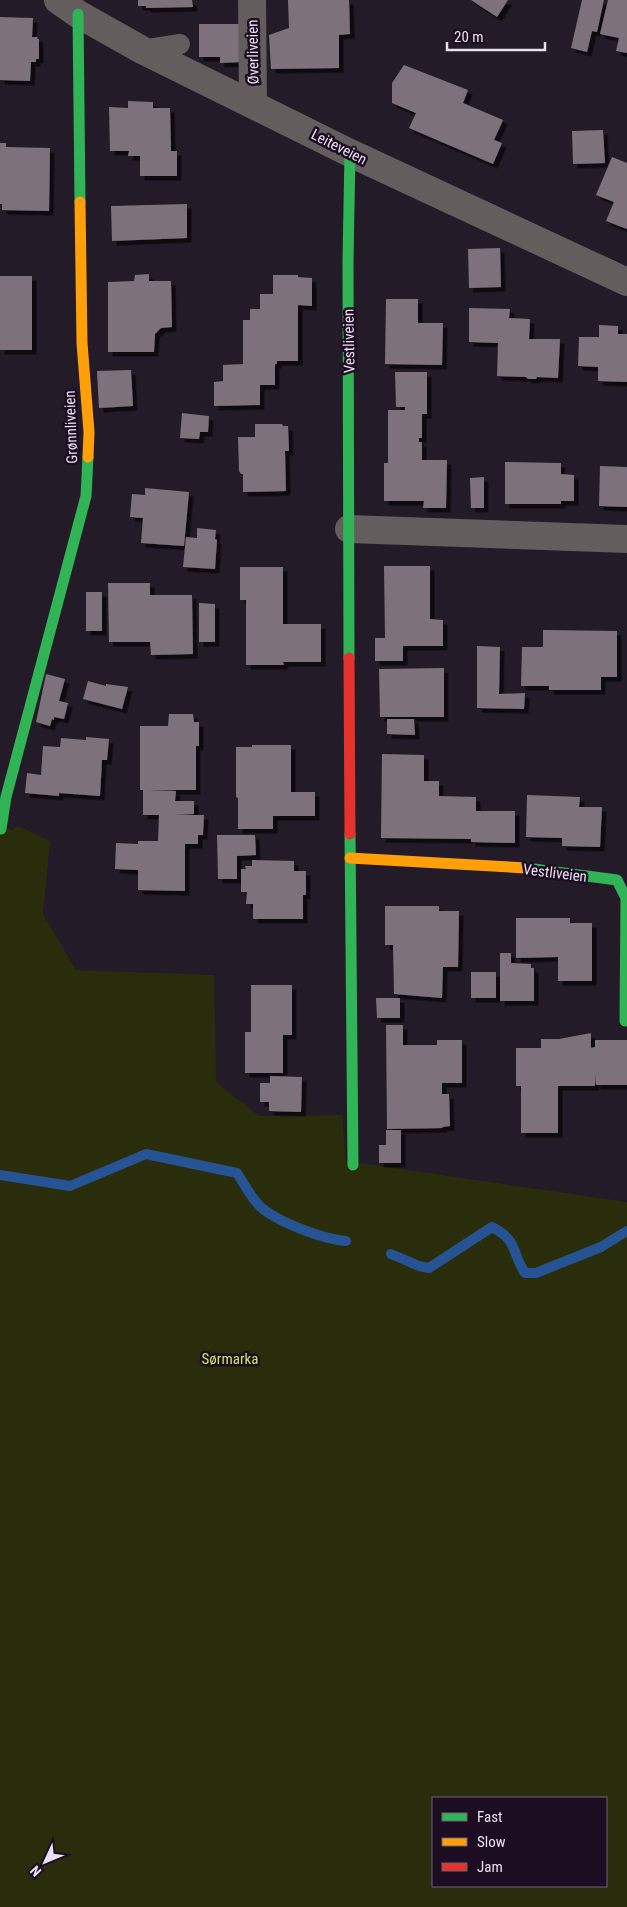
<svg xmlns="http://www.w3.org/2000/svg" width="627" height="1907" font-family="'Roboto Condensed',sans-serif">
  <defs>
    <filter id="shadow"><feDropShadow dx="4.5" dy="4.5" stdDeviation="0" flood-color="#0009"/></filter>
  </defs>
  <rect width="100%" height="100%" fill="#231b27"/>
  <path fill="#292d0b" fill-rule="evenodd" d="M18,826L50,841L43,914L76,970L214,975L216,1082L259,1116L342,1115L346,1161L627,1202V1907H0V827L12,830ZM433,1798H606V1886H433Z"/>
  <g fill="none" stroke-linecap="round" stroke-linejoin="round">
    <g stroke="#265393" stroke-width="10">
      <path d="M0,1175L70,1186L146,1154L237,1173C243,1182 249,1194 257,1203C272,1221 323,1239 346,1241"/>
      <path d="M391,1254L419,1266L429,1268L492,1227C519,1241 511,1252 525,1273H536L601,1247L627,1231"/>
    </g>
  </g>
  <g fill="#7d727b" filter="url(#shadow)">
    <polygon points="138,0 192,0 193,7 146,8 146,6 138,6"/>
    <polygon points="288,0 349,0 350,34 339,35 339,68 271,69 269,35 289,28"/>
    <polygon points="471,0 508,0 497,17"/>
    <polygon points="582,0 604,0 597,32 592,31 587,52 571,48"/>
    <polygon points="608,0 627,0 627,53 616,51 619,38 600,34"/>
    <polygon points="0,17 33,18 32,37 38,37 37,39 39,39 39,59 36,59 36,62 31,62 30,81 0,80"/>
    <polygon points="199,24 241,24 241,62 220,63 220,57 199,57"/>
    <polygon points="404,65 468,90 463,103 503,120 494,140 502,143 493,164 409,128 416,113 392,103 392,83"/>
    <polygon points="128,101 153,102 153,108 170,108 171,151 177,151 177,176 140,176 140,156 128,156 129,151 110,151 109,107 128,108"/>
    <polygon points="603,130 605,163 573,164 572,131"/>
    <polygon points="0,143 6,143 6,147 50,148 49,211 2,210 2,204 0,204"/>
    <polygon points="612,157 627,163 627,229 606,221 614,202 596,195"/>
    <polygon points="187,204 187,238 112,241 111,206"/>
    <polygon points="500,248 501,287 469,288 468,249"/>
    <polygon points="149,274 149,281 171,281 172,327 161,328 155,334 154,352 108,352 108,282 134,281 135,275"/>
    <polygon points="273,275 298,275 298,277 312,278 312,306 298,305 298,361 277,361 277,364 275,364 275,385 260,385 260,405 214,406 214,382 223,381 223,365 243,364 243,320 250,320 250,309 260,309 260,294 273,294"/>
    <rect x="0" y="276" width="32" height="74"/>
    <polygon points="386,299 418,299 418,323 443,323 442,365 385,364"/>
    <polygon points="469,308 510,309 509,318 530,319 529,339 560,339 558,378 537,377 536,379 528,379 526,377 497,376 498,343 469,342"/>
    <polygon points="599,325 618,326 618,334 627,334 627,382 598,381 598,367 578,366 579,337 599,337"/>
    <polygon points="131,370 133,406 99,408 97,371"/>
    <polygon points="395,372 427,372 427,414 422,414 422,438 419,438 419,442 422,442 422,460 447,460 446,508 423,508 424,501 384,501 384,463 388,463 388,410 405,410 405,407 396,407"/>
    <polygon points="182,413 209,416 208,432 200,432 199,439 180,438"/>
    <polygon points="255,424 282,424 283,426 288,426 289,451 285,451 286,491 243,492 243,474 241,474 239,471 238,437 255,437"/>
    <polygon points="505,462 561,463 561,474 574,475 574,501 561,501 561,504 505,504"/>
    <polygon points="600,466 627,467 627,507 599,506"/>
    <polygon points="484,477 484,508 471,508 470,478"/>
    <polygon points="145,488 189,492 184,546 141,543 143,518 130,517 132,494 145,495"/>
    <polygon points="197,528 216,530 215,539 217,540 215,569 183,567 186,537 197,538"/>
    <polygon points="384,566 430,566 430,619 443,620 443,646 403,646 403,661 375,661 375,638 385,638"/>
    <polygon points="240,567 283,567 283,624 321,624 321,662 283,662 284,665 246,665 246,600 240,600"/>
    <polygon points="108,583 150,583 150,595 192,595 193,654 151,655 150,642 109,642"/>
    <rect x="86" y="592" width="16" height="39"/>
    <polygon points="199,603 215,604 215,642 199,642"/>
    <polygon points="543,630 617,631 617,677 601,677 601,690 549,690 549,686 521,686 522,647 543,647"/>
    <polygon points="477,646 500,647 499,694 525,693 524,709 477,708"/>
    <polygon points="444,668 444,717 380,717 379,669"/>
    <polygon points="46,674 65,679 59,701 68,703 64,719 54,717 54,720 52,719 50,726 36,722"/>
    <polygon points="88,681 106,686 106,684 128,687 122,709 83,699"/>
    <polygon points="169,714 193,714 194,722 199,722 199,746 196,746 196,790 148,790 176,791 175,801 194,801 194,814 175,815 204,815 203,835 198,835 198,844 185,844 185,891 138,890 138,870 115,869 116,843 138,844 138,841 158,841 159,815 143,815 143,790 140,790 140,726 168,726"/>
    <polygon points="387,719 414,719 415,735 387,734"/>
    <polygon points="86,737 109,739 107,760 102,760 100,796 59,793 59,796 25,793 27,773 41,775 43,746 60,747 61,738 86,740"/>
    <polygon points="252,745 291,745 291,792 315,792 315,816 273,816 273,829 238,829 238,798 236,797 236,747 252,747"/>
    <polygon points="382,754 424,755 424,781 439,781 439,796 476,797 476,811 515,811 515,843 471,842 471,839 381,838"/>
    <polygon points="527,795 580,797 579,807 602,807 600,847 562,846 562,838 526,837"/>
    <polygon points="217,835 255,835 256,855 237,856 237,879 218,879"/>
    <polygon points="252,860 294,861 294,871 306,871 306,895 303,895 303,919 253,919 253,904 246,904 247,892 241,892 241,869 246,869 245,866 252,866"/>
    <polygon points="385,906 439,906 439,911 459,911 458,967 443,967 442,998 394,994 393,945 385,945"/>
    <polygon points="516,918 570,918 570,923 592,923 592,981 558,981 558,957 516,958"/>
    <polygon points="500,953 511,953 511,963 531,964 531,968 534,968 534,1001 500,1001"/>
    <rect x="471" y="972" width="25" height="26"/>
    <polygon points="251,985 292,985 292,1035 283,1035 283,1073 245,1073 245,1032 251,1032"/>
    <polygon points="376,998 400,998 400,1018 377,1018"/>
    <polygon points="386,1025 403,1025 403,1045 437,1045 437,1040 462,1040 462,1083 442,1083 442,1094 449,1094 450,1126 442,1127 443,1128 387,1129"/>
    <polygon points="591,1033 591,1048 595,1047 595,1040 627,1040 627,1085 596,1085 595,1076 595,1086 558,1086 558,1133 521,1133 521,1086 516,1086 516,1048 541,1048 541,1039 559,1039"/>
    <polygon points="270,1076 302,1077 301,1112 269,1111 269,1102 260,1102 260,1083 270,1083"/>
    <polygon points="386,1130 401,1130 401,1163 379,1163 379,1145 386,1145"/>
  </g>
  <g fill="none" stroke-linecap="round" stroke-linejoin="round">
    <polyline stroke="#635d5e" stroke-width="20" points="142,50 180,44"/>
    <g stroke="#635d5e" stroke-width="28">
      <polyline points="58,0 78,14 142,50 350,153 627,282"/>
      <polyline points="252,0 253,104"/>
      <polyline points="349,529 627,539"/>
    </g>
    <g stroke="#30b455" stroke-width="11">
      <polyline points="78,14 80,202"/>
      <polyline points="349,658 348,261 350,153"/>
      <polyline points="1,829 6,797 86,496 88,457"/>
      <polyline points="350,834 353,1165"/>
      <polyline points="526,868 617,880 626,898 625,1021"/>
    </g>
    <g stroke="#ff9f0a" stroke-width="11">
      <polyline points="80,202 82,343 89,432 88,457"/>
      <polyline points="350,858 526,868"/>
    </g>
    <polyline stroke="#e5322d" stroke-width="11" points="349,658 350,834"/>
  </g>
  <g text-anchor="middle" stroke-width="5" stroke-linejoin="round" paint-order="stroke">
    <g font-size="15" fill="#eae0ef" stroke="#1c0d23">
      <text transform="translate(253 52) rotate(-91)" y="5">Øverliveien</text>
      <text transform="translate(339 147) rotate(27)" y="5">Leiteveien</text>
      <text transform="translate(349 341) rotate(-91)" y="5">Vestliveien</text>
      <text transform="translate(71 427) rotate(-92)" y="5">Grønnliveien</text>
      <text transform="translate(555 873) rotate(7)" y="5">Vestliveien</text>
    </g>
    <g font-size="15" fill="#cfe564" stroke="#1c0d23">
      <text x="230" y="1364">Sørmarka</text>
    </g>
  </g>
  <rect x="432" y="1797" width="175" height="90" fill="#1c0d23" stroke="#6e6175"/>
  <rect x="442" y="1813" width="25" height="8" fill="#30b455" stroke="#6e6175"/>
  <text x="477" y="1822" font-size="15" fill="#eae0ef">Fast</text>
  <rect x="442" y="1838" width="25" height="8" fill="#ff9f0a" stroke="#6e6175"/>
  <text x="477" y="1847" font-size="15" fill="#eae0ef">Slow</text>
  <rect x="442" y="1863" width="25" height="8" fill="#e5322d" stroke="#6e6175"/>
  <text x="477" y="1872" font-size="15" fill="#eae0ef">Jam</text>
  <g transform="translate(45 1862) rotate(226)" stroke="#1c0d23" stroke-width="4" paint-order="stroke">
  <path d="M0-4L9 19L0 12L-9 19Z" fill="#eae0ef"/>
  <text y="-8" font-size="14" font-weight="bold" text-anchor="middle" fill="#eae0ef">N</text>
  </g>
  <path d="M447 42v8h98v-8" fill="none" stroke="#eae0ef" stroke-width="2.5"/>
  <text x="454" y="42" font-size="15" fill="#eae0ef" stroke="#1c0d23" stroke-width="4" paint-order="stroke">20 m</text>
</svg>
